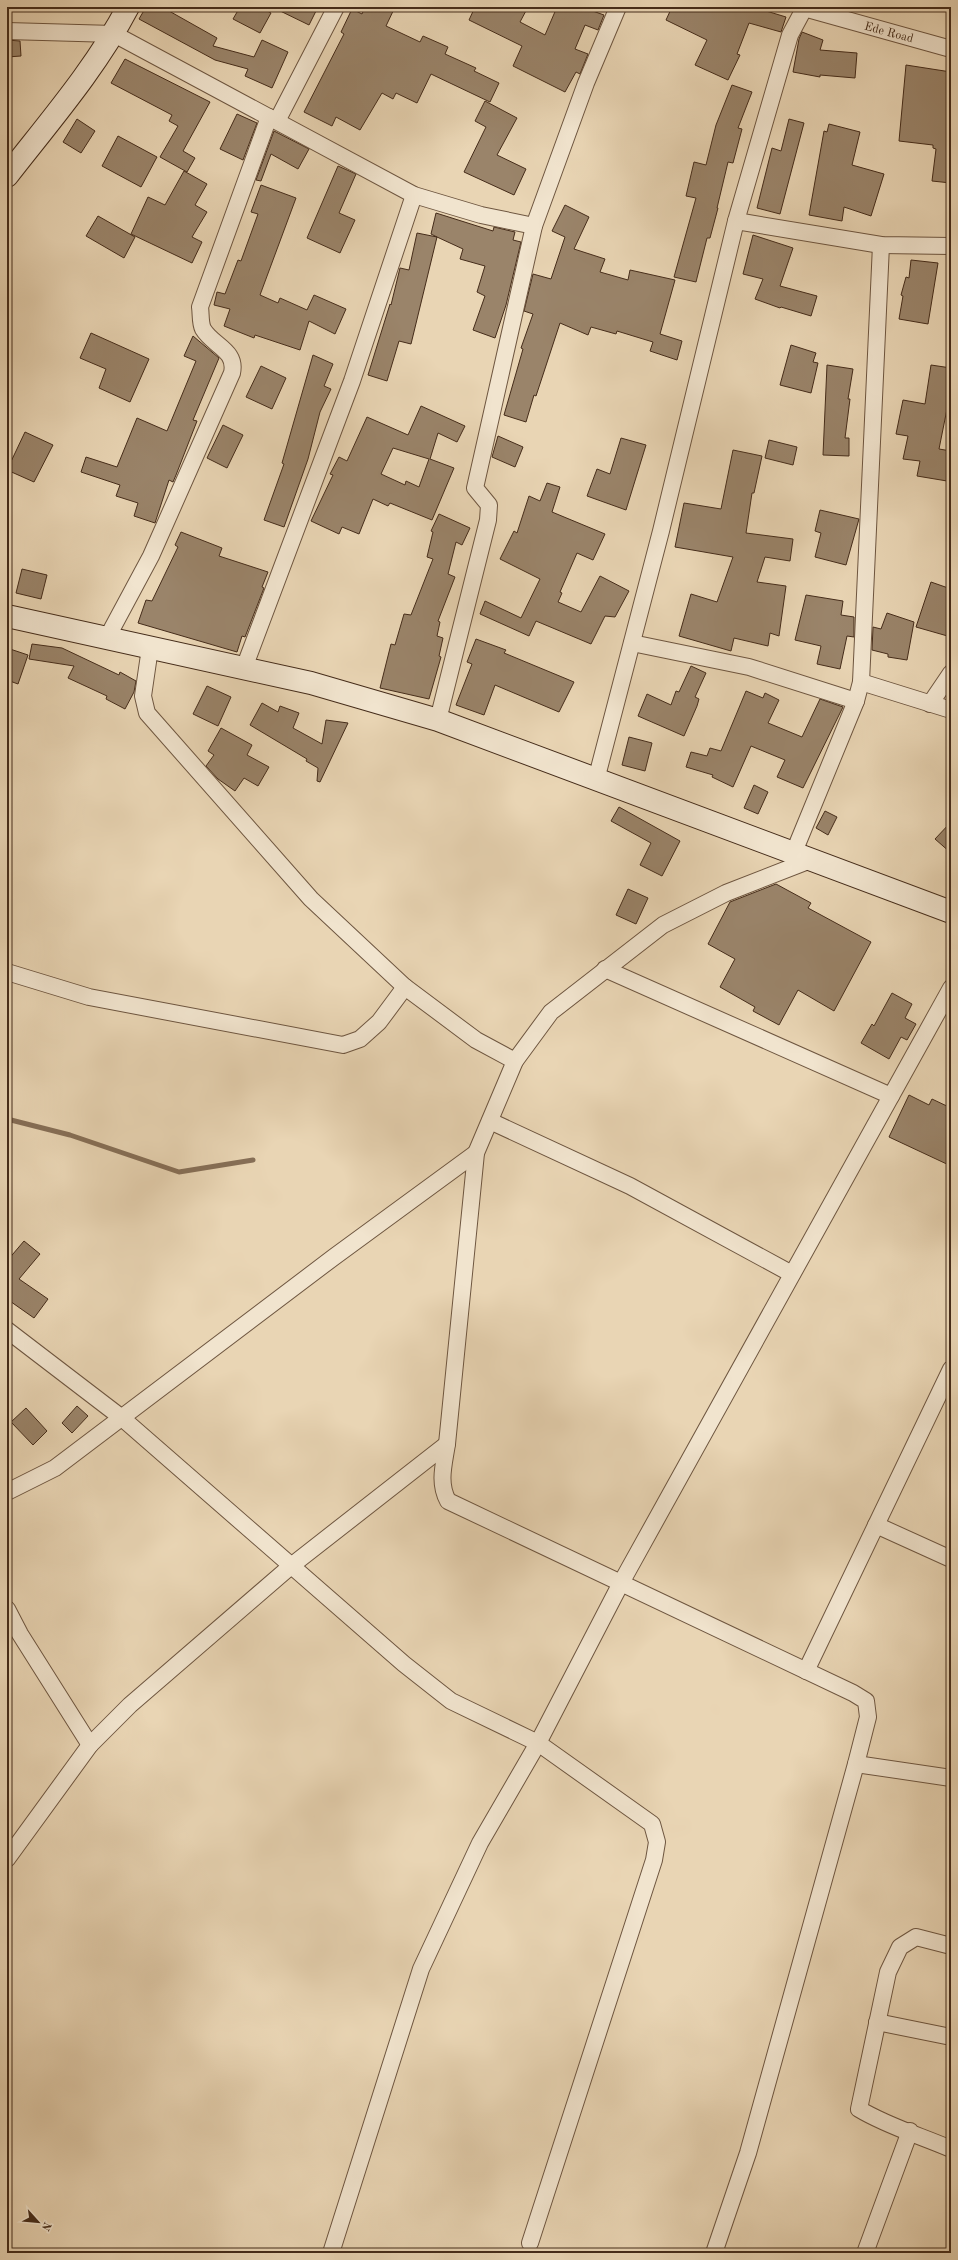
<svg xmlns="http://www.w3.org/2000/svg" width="958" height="2260" font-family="'Old Standard TT',serif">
  <rect width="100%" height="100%" fill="#e9d5b4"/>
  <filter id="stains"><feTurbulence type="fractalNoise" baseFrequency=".005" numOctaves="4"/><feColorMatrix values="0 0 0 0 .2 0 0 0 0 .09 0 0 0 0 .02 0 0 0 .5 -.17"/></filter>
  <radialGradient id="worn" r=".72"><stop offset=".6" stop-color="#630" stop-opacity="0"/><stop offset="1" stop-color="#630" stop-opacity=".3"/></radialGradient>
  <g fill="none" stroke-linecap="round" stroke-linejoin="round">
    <polyline stroke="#866f57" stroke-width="5" points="7,1119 70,1135 179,1172 253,1160"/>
  </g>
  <g fill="#9a846a" stroke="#452c1a" fill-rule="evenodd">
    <polygon points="146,7 162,7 217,38 213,46 254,57 262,40 288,52 272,88 245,76 248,69 215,60 139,19"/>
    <polygon points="240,7 260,7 271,13 260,33 233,19"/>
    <polygon points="272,7 318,7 309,25"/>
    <polygon points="365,7 395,7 386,26 420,42 423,36 448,47 445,54 476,68 474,71 499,83 490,102 431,74 417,103 396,93 393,99 382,93 360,130 336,117 332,126 304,112 344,34 341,32 352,9 362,14"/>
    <polygon points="475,7 528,7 520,22 545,35 557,7 591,7 590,10 604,15 598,30 585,25 575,49 588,54 580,74 576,72 565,92 513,66 522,46 469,20"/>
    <polygon points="672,7 753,7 786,17 781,32 749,23 737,54 740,55 728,80 695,65 707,40 666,20"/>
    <polygon points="802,32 823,40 820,50 857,53 855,78 820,75 820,77 793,72 799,39"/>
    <polygon points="7,40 20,41 21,56 7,57"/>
    <polygon points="125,59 210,102 183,151 195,158 187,172 160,157 178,126 169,121 172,115 111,83"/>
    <polygon points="906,65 951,72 951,183 932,181 936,149 933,148 933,145 899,141"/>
    <polygon points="732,85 752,92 738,128 742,129 733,163 728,162 717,208 718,208 710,238 707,238 696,282 674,277 696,198 686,196 694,162 706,165 716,125"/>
    <polygon points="485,101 517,118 497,155 526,169 514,195 464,172 486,127 475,121"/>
    <polygon points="237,114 257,123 243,160 220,149"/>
    <polygon points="77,119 95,131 81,153 63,142"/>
    <polygon points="789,119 804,123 780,214 757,208 772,148 781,151"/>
    <polygon points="829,124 860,132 852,165 884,174 871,216 844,207 842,221 809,215 824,131 827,132"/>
    <polygon points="274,131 309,149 298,169 271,154 261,181 256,180"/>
    <polygon points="118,136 157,157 141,187 102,166"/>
    <polygon points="338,166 356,174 339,213 355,220 340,253 307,238"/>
    <polygon points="184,171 207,184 195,205 207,212 192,237 202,242 192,263 131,234 148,197 165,205"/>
    <polygon points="261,185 296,198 260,295 278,303 280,298 307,310 314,295 346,309 335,334 309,321 300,350 255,335 254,338 224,326 230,309 214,305 217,292 225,294 238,260 241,261 258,214 251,212"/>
    <polygon points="565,205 589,217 574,249 605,259 600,272 628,280 630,270 675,280 660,334 682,341 677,360 650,351 653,342 617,331 616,334 591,327 588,335 560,323 536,396 534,395 526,422 504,415 523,349 521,348 533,314 524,311 533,274 551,279 565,237 552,231"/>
    <polygon points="436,213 493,231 494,227 515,232 513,240 521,242 506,305 495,338 473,330 485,296 477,292 485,266 460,259 463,249 437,237 411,344 399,341 387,381 368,375 390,304 391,305 400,268 409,270 417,233 437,237 431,234"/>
    <polygon points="98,216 135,237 124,258 86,236"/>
    <polygon points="753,235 793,248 780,286 817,296 811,316 781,307 780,308 755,299 763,279 743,274"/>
    <polygon points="911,260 938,263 928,324 899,319 903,296 901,295 906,277 909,278"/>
    <polygon points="91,333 149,359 130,402 99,388 106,369 80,358"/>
    <polygon points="193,336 219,358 193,420 197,421 176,475 173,482 169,480 155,523 134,516 138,503 116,496 120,485 81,472 86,457 117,467 137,418 167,431 196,361 184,356"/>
    <polygon points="791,345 816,353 813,362 818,363 811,393 780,385"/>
    <polygon points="313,355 333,364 324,386 331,389 320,412 308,459 284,527 264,520 284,464 282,463"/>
    <polygon points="827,365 853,369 848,399 850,399 845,438 849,438 849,456 823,455"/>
    <polygon points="931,365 951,368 951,404 948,404 939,449 951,451 947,481 917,476 920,461 903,459 908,436 896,434 903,400 925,404"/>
    <polygon points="261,366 286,378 272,409 246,397"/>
    <path d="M421,406L465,426L457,442L438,433L430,459L454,468L432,520L390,503L388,506L373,499L359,534L342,527L339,534L311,521L333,475L330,474L339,457L347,461L367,417L408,435ZM393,448L429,459L419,487L406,481L405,485L381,474Z"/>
    <polygon points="223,425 243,435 227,468 207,458"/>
    <polygon points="25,432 53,445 34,482 7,470"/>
    <polygon points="498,436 523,447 515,467 492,457"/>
    <polygon points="621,438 646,445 626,510 587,496 597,469 610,474"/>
    <polygon points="769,440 797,447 793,465 765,458"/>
    <polygon points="733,450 762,456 754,493 752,493 746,533 793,539 790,561 765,557 757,582 786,586 779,636 770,633 768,646 734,638 731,651 679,636 691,594 717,602 733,557 675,547 684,503 721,509"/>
    <polygon points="547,483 560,487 552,512 605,534 593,560 577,553 560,592 562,593 558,602 581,612 600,576 629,591 615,617 605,616 591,644 536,621 529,636 480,614 485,601 521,618 540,579 500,559 514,531 517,533 529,496 540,501"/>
    <polygon points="820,510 859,519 846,565 815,557 821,533 815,531"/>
    <polygon points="439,514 470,528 462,545 456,542 448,574 455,577 438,621 440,622 437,636 443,638 439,656 441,657 429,699 380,688 391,644 395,645 404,614 411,615 433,559 427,557 433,532 431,531"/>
    <polygon points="181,532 222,548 219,556 268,572 262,587 264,588 245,637 242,636 237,652 138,623 146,600 152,601 178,547 175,545"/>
    <polygon points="22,569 47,575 41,599 16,593"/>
    <polygon points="931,582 951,589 951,637 916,627"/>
    <polygon points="806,595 843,601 841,615 854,617 854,637 847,636 840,669 817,664 821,646 795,640"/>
    <polygon points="887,613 914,622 907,660 888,657 888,654 872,650 873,627 881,629"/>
    <polygon points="476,639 506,650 504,653 574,682 559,712 495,685 484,715 456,705 472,664 467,662"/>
    <polygon points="32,644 62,648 119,675 120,672 136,681 134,692 125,709 106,699 107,696 68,678 74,666 29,659"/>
    <polygon points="7,648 28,655 18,684 7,680"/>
    <polygon points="691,666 706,673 695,697 699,699 697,706 684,736 638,716 647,694 671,705 676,691 679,692"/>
    <polygon points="207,686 231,697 218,726 193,714"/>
    <polygon points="746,691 763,698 765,693 779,700 768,723 802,737 820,699 843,707 803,788 777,777 785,760 751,746 733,787 712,777 713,775 686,767 691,752 707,756 710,748 721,751"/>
    <polygon points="262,703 278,712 280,706 299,713 293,728 322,744 326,720 348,723 320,782 317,781 318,768 306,761 307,759 250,725"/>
    <polygon points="221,728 252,745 247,755 269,767 258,786 244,778 235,791 218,779 206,766 214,755 208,751"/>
    <polygon points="629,737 652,743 645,771 622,765"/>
    <polygon points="754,785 768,792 758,814 744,808"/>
    <polygon points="619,807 680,841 662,876 640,865 651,843 611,821"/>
    <polygon points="825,811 837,817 828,835 816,828"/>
    <polygon points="951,822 951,853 935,839"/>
    <polygon points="776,884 811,903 808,908 871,942 834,1011 798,990 779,1025 753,1011 755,1007 720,987 735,959 708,944 730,902"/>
    <polygon points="628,889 648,898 636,924 616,915"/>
    <polygon points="892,993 912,1004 905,1018 916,1024 907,1040 901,1037 889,1059 861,1043 872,1024 874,1026"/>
    <polygon points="909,1095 929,1105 932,1099 951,1108 951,1166 889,1137"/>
    <polygon points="24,1241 40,1254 19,1279 48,1299 34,1318 7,1299 7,1261"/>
    <polygon points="77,1406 88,1416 72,1433 62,1423"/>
    <polygon points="26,1408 47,1431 33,1445 11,1422"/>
  </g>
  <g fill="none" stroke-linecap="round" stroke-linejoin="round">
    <defs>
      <g id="street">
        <polyline points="804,8 951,49"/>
        <polyline points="7,31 114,34 414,195 481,215 534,226"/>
        <polyline points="277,121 336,7"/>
        <polyline points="736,221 881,245 951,246"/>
        <path d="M107,638L151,556L232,373C237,350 213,346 203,329C200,323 201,313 200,307L269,117"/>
        <polyline points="632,643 749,667 856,701"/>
        <polyline points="150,648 143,696 147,713 311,899 405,987 476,1040 515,1061"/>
        <polyline points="244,668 352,381 414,195"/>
        <polyline points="861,682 951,710"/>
        <polyline points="930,704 951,673"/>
        <polyline points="438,720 488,520 489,505 475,488 534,226 586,83 618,7"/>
        <polyline points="596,780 661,531 736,221 790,35 805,7"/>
        <polyline points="794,852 856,701 861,682 881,245"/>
        <polyline points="605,969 891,1096"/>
        <polyline points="7,972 89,997 343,1045 360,1039 379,1022 405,987"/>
        <polyline points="490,1121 630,1186 792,1274"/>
        <polyline points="7,1330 122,1418 404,1664 451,1701 538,1743 652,1824 657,1842 654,1860 530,2243"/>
        <polyline points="7,1492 55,1468 334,1257 476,1153"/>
        <polyline points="876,1525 951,1559"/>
        <polyline points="7,1609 20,1634 90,1745"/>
        <polyline points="806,1671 951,1369"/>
        <polyline points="856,1764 951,1778"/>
        <polyline points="7,1859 90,1745 130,1705 291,1566 447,1444"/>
        <path d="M951,1946L916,1937L900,1947L888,1972L859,2109C887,2126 921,2136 951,2149"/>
        <polyline points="877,2022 951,2037"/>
        <polyline points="331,2253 421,1969 480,1843 538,1743 621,1583 951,988"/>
        <path d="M714,2253L748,2153L856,1764L868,1717L866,1701L853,1693L448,1501C438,1483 444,1464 447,1444L476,1153L515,1061L551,1012L663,925L726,893L813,859"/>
        <polyline points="865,2253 910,2131"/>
      </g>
      <g id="secondary">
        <path d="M7,176C49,122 96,68 128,7"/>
        <polyline points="7,616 311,683 438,720 951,912"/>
      </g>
    </defs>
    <use href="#street" stroke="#6e5640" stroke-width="18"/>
    <use href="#secondary" stroke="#452c1a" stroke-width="24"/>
    <use href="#street" stroke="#f1e4ce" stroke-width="16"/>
    <use href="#secondary" stroke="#f1e4ce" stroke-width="22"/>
  </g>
  <g text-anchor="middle" stroke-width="3" stroke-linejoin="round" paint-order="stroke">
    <g font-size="12" fill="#452c1a" stroke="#f1e4ce">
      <text transform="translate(889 32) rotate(15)" y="4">Ede Road</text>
    </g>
  </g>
  <rect width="958" height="2260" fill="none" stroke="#e9d5b4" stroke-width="24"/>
  <rect x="8" y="8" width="942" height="2244" fill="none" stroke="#452c1a" stroke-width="2"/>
  <rect x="12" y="12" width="934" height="2236" fill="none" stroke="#452c1a"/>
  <g transform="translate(38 2222) rotate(117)" stroke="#f1e4ce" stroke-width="3" paint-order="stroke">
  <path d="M0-3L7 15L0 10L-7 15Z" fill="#452c1a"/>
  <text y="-6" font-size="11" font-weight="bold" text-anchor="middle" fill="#452c1a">N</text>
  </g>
  <rect width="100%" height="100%" filter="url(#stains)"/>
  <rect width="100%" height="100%" fill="url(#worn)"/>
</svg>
